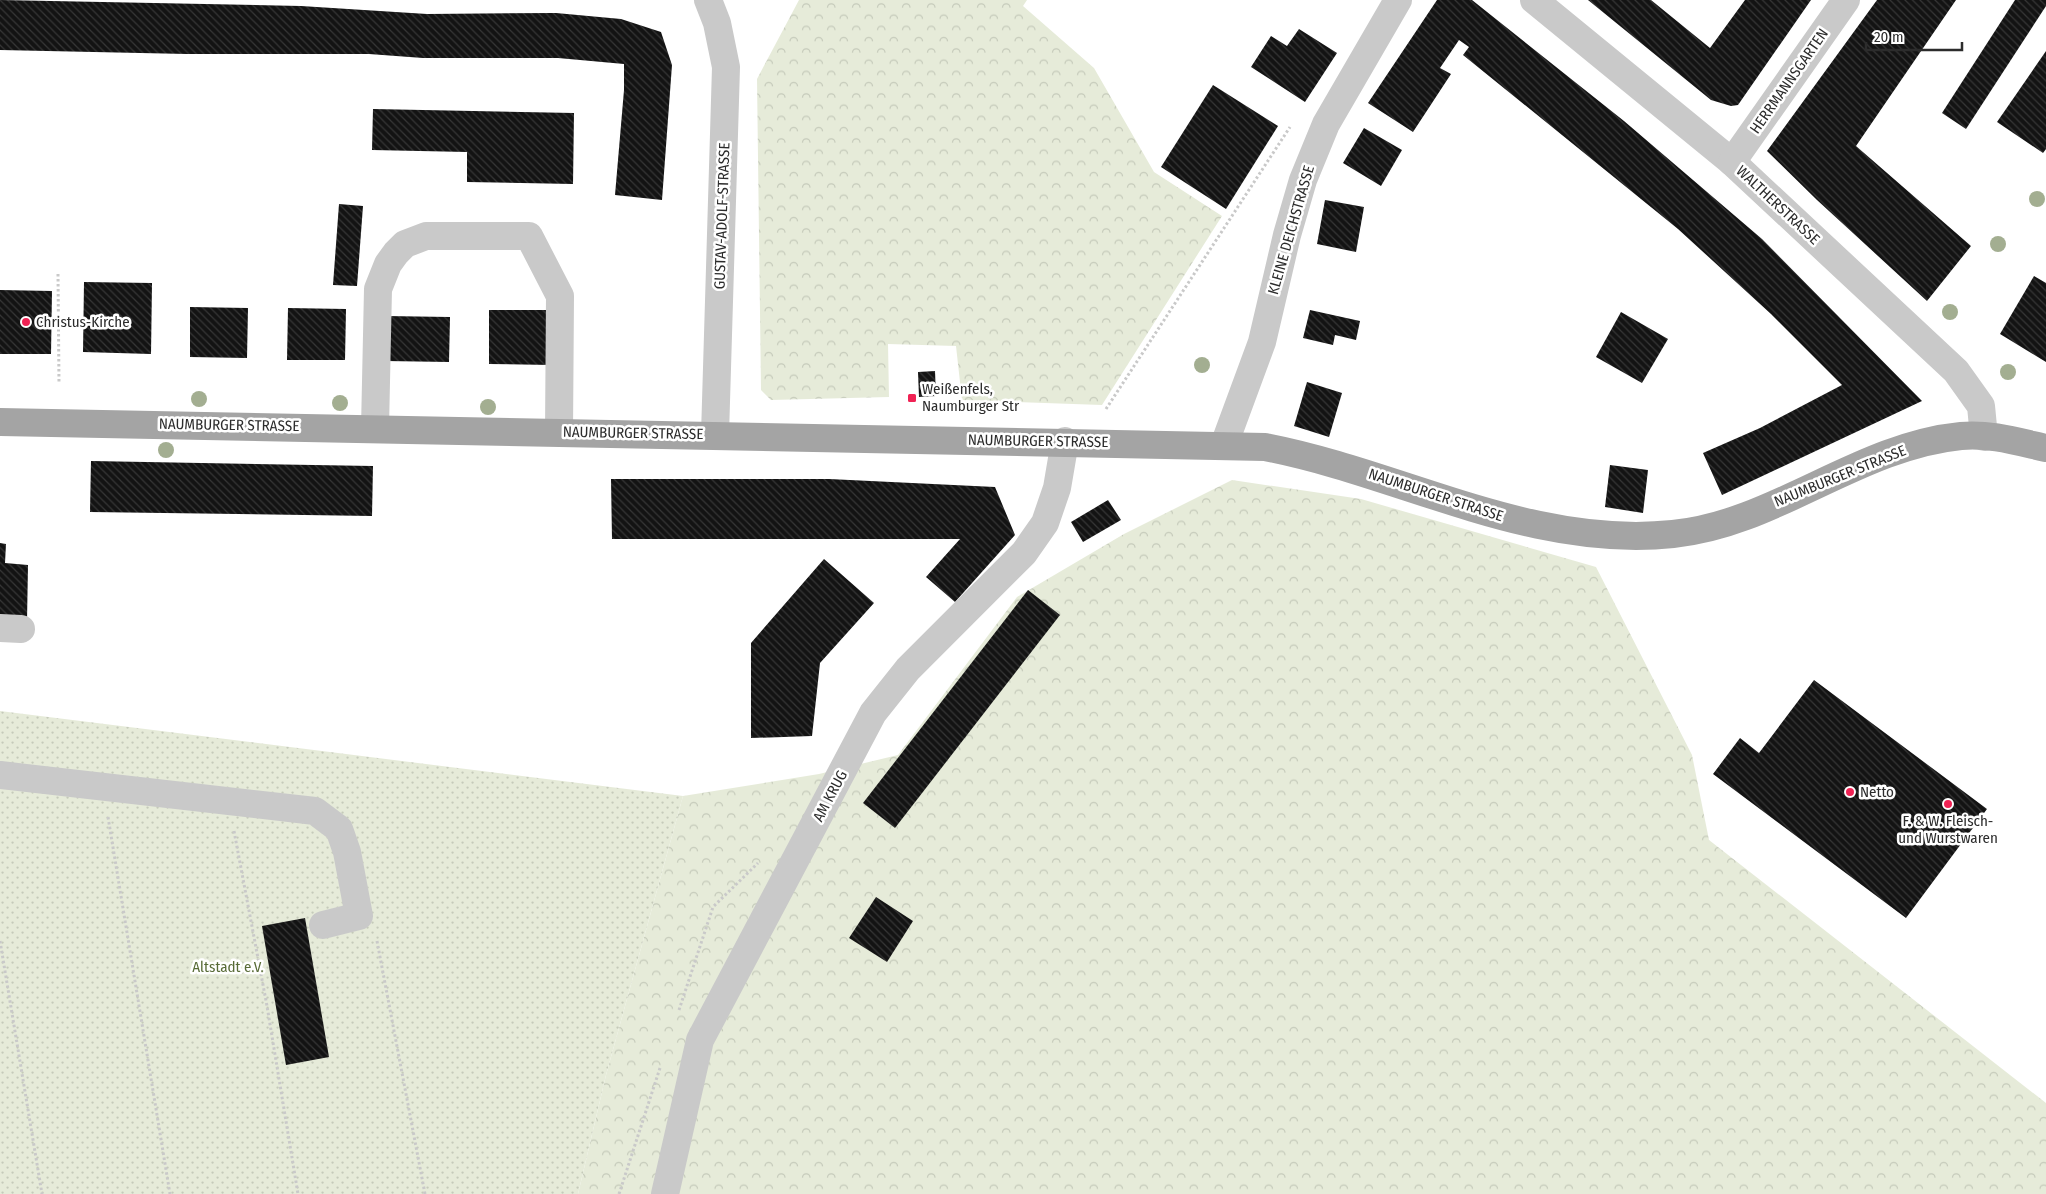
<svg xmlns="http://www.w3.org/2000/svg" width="2046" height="1194" font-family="'Fira Sans Condensed',sans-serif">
  <defs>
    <pattern id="forest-crowns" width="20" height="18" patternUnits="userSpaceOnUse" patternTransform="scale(1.25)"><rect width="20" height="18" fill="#e6ebd9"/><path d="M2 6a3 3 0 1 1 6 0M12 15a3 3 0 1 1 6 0" fill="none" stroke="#c5caba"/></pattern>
    <pattern id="garden-dots" width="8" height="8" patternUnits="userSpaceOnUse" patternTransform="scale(1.25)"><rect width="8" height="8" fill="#e6ebd9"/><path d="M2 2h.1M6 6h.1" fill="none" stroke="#c5caba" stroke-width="1.8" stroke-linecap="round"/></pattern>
    <pattern id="building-back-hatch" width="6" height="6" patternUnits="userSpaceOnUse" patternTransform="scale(1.25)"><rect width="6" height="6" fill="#131313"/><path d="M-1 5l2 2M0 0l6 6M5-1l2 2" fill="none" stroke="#363636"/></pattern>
  </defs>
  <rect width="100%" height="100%" fill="#fff"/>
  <g fill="url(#forest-crowns)">
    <polygon points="799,0 1027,0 1023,6 1094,68 1154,172 1222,216 1102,405 962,400 956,346 888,344 889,397 771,400 761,390 757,79"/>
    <polygon points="1232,480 1361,499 1596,567 1692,755 1709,840 2046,1103 2046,1194 578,1194 606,1075 683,796 819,774 898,755 1017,597 1124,534"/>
  </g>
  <polygon fill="url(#garden-dots)" points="0,711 683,796 606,1075 578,1194 0,1194"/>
  <g fill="url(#building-back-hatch)">
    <polygon points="0,0 301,6 427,14 556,13 621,19 661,32 672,65 662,200 615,195 624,90 624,64 558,58 423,58 369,54 187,54 0,50"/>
    <polygon points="1437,0 1472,0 1624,121 1762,239 1922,401 1722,495 1703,453 1760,428 1842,385 1771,314 1678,229 1463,55 1469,47 1459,40 1440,68 1451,74 1413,132 1368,103"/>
    <polygon points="1588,0 1651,0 1710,48 1745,0 1811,0 1738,105 1731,106 1711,100"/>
    <polygon points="1877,0 1956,0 1856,146 1971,246 1927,301 1817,200 1767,151"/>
    <polygon points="2015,0 2046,0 2046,6 1966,129 1942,113"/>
    <polygon points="1299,29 1337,53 1305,102 1251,67 1271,36 1287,46"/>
    <polygon points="2046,51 2046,149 2043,153 1997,122"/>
    <polygon points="1213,85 1278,126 1226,209 1161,167"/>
    <polygon points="373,109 574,113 573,184 467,182 467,152 372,150"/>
    <polygon points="1364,128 1402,150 1381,186 1343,163"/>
    <polygon points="1325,200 1364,207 1356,252 1317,244"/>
    <polygon points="339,204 363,206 357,286 333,285"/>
    <polygon points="2034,276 2046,283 2046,362 2000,334"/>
    <polygon points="84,282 152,283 151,354 83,352"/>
    <polygon points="0,290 52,291 51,354 0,354"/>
    <polygon points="190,307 248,308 247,358 190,357"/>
    <polygon points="288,308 346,309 345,360 287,360"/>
    <polygon points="489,310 552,310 551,365 489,364"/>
    <polygon points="1310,310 1360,321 1356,340 1335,335 1333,345 1303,338"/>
    <polygon points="1621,312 1668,339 1642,383 1596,357"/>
    <polygon points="386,316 450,317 449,362 385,361"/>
    <polygon points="935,371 936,396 919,397 918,372"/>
    <polygon points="1307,382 1342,393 1329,437 1294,426"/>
    <polygon points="91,461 373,466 372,516 90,512"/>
    <polygon points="1610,465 1648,470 1643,513 1605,507"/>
    <polygon points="611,479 829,479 995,487 1015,535 955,602 926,577 960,539 612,539"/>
    <polygon points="1108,500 1121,520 1083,542 1071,522"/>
    <polygon points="0,543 6,544 5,563 28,565 27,621 0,620"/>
    <polygon points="824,559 874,603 820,663 812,736 751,738 751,643"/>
    <polygon points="1028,590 1060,615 895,828 863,803"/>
    <polygon points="1814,680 1987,809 1906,918 1713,774 1740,738 1759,753"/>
    <polygon points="876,897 913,921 887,962 849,938"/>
    <polygon points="305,918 329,1057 286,1065 262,926"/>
  </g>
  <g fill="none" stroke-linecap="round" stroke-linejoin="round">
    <g stroke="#c9c9c9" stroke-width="3" stroke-dasharray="2.5 2.5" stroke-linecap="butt">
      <polyline points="58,274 59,384"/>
      <polyline points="1106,409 1290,127"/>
      <polyline points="108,817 170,1194"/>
      <polyline points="234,831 267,1006 298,1194"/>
      <polyline points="0,941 42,1194"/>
      <polyline points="377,941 425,1194"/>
      <polyline points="679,1010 713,907 758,863"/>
      <polyline points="619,1194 660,1068"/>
    </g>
    <g stroke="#c9c9c9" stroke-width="28">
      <polyline points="708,0 717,23 726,67 715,435"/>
      <polyline points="1534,0 1732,162 1956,371 1981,406 1984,437"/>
      <polyline points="1732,162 1846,0"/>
      <polyline points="375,428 378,289 388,264 396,253 405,244 426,236 529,236 560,296 559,432"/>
      <polyline points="1224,445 1262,342 1287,235 1303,180 1326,124 1398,0"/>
      <polyline points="0,628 21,629"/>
      <polyline points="0,775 315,811 339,829 347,852 359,916 323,925"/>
      <polyline points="665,1194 700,1040 873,713 908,669 1024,553 1045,523 1057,488 1065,441"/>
    </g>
    <path stroke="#a4a4a4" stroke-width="28" d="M0,422L1265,447C1401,473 1530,549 1673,534C1775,524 1858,446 1961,436C1989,433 2019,442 2046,448"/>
  </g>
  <g fill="#a3ae91">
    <circle cx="2037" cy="199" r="8"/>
    <circle cx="1998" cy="244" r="8"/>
    <circle cx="1950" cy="312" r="8"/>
    <circle cx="1202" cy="365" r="8"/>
    <circle cx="2008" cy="372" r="8"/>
    <circle cx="199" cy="399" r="8"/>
    <circle cx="340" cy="403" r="8"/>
    <circle cx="488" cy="407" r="8"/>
    <circle cx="166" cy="450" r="8"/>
  </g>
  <g fill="#f02254" stroke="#fff" stroke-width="2">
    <circle cx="26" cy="322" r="5"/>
    <rect x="907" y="393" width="10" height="10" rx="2.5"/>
    <circle cx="1850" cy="792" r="5"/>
    <circle cx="1948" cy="804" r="5"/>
  </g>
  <g text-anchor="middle" stroke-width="5" stroke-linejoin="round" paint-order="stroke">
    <g font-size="15" fill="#2c2c2c" stroke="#fff">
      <text transform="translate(1789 81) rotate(-55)" y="5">HERRMANNSGARTEN</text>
      <text transform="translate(1778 205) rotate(43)" y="5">WALTHERSTRASSE</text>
      <text transform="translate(722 216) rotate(-88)" y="5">GUSTAV-ADOLF-STRASSE</text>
      <text transform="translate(1291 230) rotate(-74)" y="5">KLEINE DEICHSTRASSE</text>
      <text transform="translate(229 425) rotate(1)" y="5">NAUMBURGER STRASSE</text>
      <text transform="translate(633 433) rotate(1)" y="5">NAUMBURGER STRASSE</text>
      <text transform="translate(1038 441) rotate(1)" y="5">NAUMBURGER STRASSE</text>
      <text transform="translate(1840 476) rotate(-22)" y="5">NAUMBURGER STRASSE</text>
      <text transform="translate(1436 495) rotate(18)" y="5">NAUMBURGER STRASSE</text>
      <text transform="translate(830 796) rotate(-62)" y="5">AM KRUG</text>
    </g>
    <g font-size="15" fill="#2c2c2c" stroke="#fff" text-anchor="start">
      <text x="36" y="327">Christus-Kirche</text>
      <text x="922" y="394">Weißenfels,<tspan x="922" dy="17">Naumburger Str</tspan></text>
      <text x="1860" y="797">Netto</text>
      <text x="1948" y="826" text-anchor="middle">F. &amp; W. Fleisch-<tspan x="1948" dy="17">und Wurstwaren</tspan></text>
    </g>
    <g font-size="15" fill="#586b37" stroke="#fff">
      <text x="228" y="972">Altstadt e.V.</text>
    </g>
  </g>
  <path d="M1866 42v8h96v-8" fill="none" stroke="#2c2c2c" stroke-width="2.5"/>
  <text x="1874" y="42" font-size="15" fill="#2c2c2c" stroke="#ffffff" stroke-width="4" paint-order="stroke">20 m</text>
</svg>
